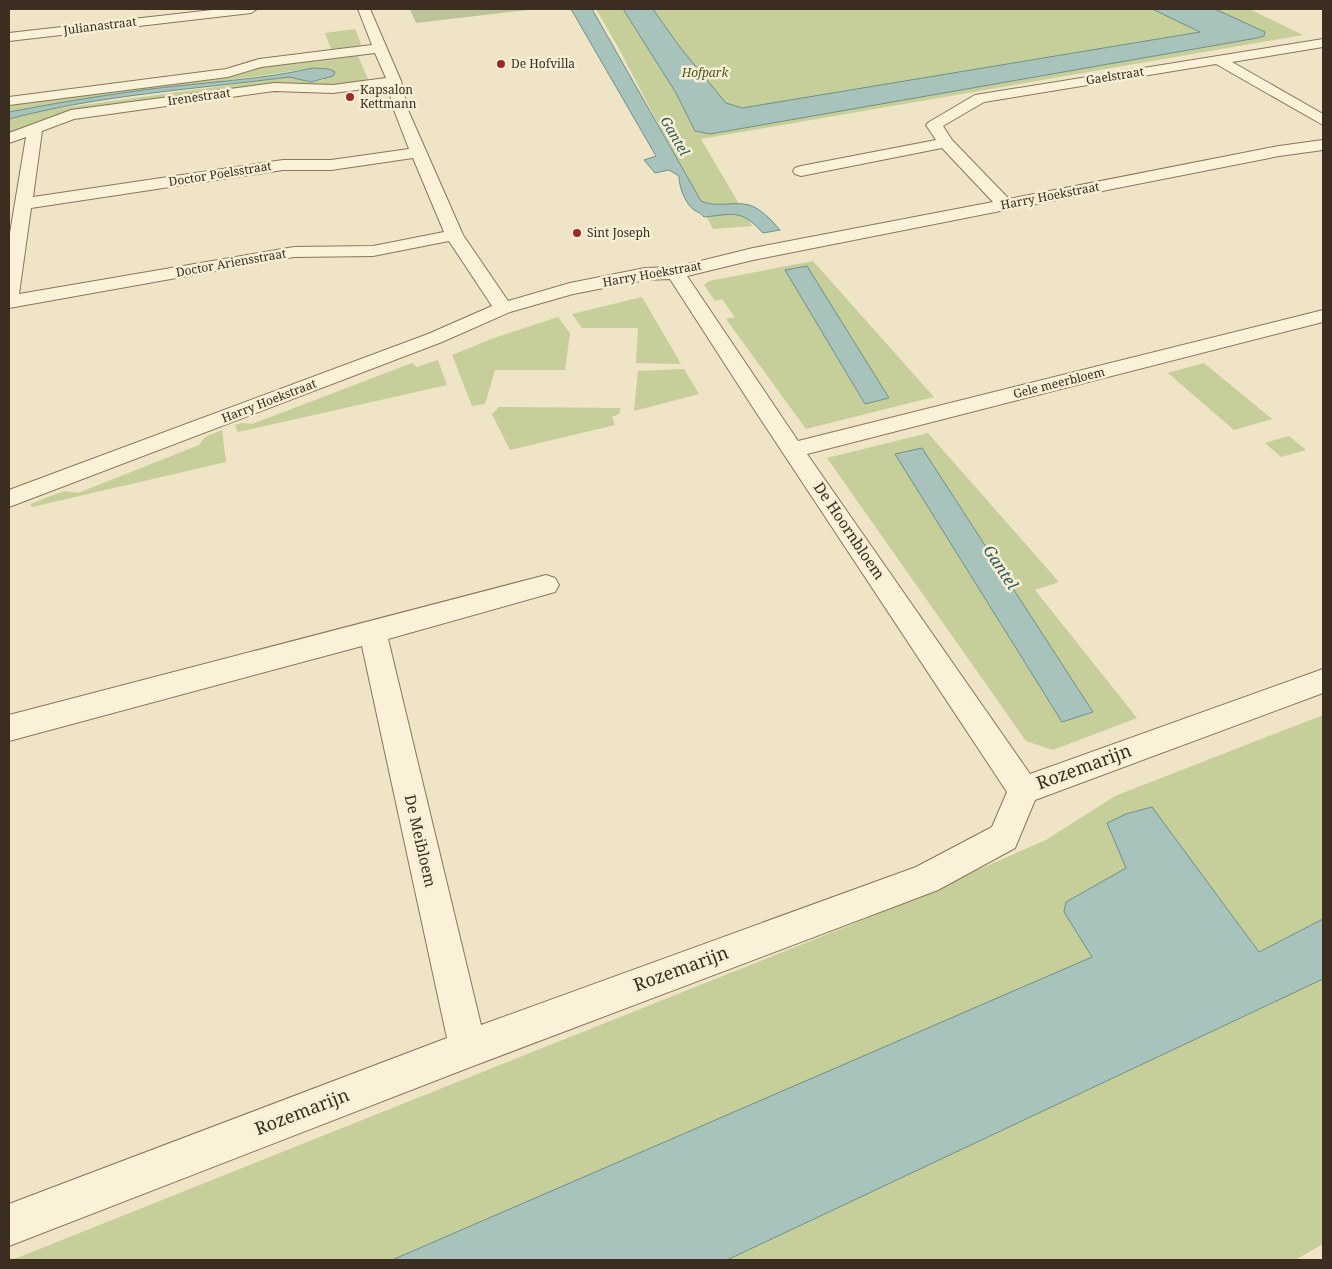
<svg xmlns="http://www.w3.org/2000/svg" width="1332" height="1269" font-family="'Noto Serif',serif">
  <rect width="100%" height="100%" fill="#efe4c5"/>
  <g fill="#c6ce99" fill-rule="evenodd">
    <polygon points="596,9 1249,9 1303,35 701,139 752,226 713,229 618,47"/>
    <polygon points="355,29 361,44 358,47 332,51 325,33"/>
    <polygon points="357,54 369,81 344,85 272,84 79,109 9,133 9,119 39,111 289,77 311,82 324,80 313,68 204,84 152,89 9,112 9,103 225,76 253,69"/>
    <path d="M813,261L934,397L806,429L726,319L735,317L722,299L715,301L704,285L709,281ZM785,270L889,398L865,404Z"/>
    <polygon points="642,297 681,364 636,363 638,328 582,328 572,314"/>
    <polygon points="558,317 570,333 565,370 495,370 485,404 472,406 452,355 494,338"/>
    <polygon points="438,360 447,385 238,432 235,425 242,423 252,424 412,363 417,367"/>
    <polygon points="1204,363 1272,419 1234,430 1168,373"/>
    <polygon points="684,369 699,394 634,411 638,371"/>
    <polygon points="499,407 621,408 619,414 612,417 615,425 510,450 492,414"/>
    <polygon points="222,430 226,462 32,507 30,504 64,491 78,493 199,445 205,437"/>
    <polygon points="928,433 1059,582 1035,590 1137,718 1053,750 1026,741 827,458"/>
    <polygon points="1289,436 1306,450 1281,457 1265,443"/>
    <polygon points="1323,715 1323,919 1259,952 1151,807 1126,814 1126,868 1064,912 1093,957 392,1260 12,1260 863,920 1046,840 1115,796"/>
    <polygon points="1323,979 1323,1244 1295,1260 727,1260"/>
  </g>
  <polygon fill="#bdc398" points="410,9 536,9 416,23"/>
  <g fill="#a7c3bb" stroke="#6d9189">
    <path d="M571,9H592L701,201C716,208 733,201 749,205C762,209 772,221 780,230L763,233C741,209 735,214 704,217C701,213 699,213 694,210C685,203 679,187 679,176L669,170L655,173L644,160L656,156Z"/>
    <polygon points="623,9 653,9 679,46 726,103 742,108 1200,32 1152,9 1215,9 1265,32 1264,36 1257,38 710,134 695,131 676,93"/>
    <path d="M313,68L329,69L335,72L333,76L311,82L289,77C197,89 99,95 9,119V112C56,103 104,95 151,89C205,82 260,80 313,68Z"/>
    <polygon points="807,266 889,398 865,404 785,270"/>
    <polygon points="922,448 1093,712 1062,722 895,454"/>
    <polygon points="1152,807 1259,952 1323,919 1323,979 727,1260 392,1260 1092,957 1064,912 1066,902 1126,868 1107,823 1126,814"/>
  </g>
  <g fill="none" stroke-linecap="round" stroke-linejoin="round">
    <defs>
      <g id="street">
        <polygon points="221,9 257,9 251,13 9,41 9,33"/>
        <path d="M358,9H370L401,81L408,110L463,235L508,301L570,283L645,268L676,267L753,248L993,202L942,148L801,176L795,174L793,171L795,168L801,166L936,140L926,125L929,122L975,95L1323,39V47L1232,62L1323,114V125L1216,64L984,102L943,126L952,140L1009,199L1279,146L1323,140V150L1279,156L753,260L687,276L798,441L1323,310V322L807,454L1030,774L1323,669V693L1035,800L1015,848L938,890L468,1068L9,1246V1204L447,1038L362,646L9,741V715L546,575L555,578L559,585L555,592L388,639L481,1025L916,867L992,827L1007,792L750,403L670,279L645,280L573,294L510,312L442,342L9,507V490L428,334L492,306L449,241L373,256L294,257L9,308V239L26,137L9,143V133L71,110L274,83L333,85L386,78L375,53L261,67L228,77L9,105V97L226,69L259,59L372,45ZM388,86L394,110L409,149L331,160H283L33,197L42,131L74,119L274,91L333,93ZM413,158L444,232L373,246L294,247L19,294L31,208L283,170H331Z"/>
      </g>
    </defs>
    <use href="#street" stroke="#8b755b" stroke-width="2"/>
    <use href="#street" fill="#faf1d9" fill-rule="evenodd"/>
  </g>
  <g fill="#9b2b29" stroke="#f6eed5" stroke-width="2">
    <circle cx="501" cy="64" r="5"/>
    <circle cx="350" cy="97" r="5"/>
    <circle cx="577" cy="233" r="5"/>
  </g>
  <g text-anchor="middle" stroke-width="5" stroke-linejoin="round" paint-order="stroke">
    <g font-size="12" fill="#3b2d1f" stroke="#f6eed5">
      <text transform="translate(100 26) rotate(-7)" y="4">Julianastraat</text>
      <text transform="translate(1115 76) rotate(-9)" y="4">Gaelstraat</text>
      <text transform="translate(199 97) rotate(-8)" y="4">Irenestraat</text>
      <text transform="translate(220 174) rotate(-9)" y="4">Doctor Poelsstraat</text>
      <text transform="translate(1050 196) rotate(-11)" y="4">Harry Hoekstraat</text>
      <text transform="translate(231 263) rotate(-10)" y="4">Doctor Ariensstraat</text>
      <text transform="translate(652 274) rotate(-10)" y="4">Harry Hoekstraat</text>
      <text transform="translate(1059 383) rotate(-14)" y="4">Gele meerbloem</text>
      <text transform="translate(269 401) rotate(-21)" y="4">Harry Hoekstraat</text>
    </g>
    <g font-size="12" fill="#3b2d1f" stroke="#f6eed5" text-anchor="start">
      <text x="511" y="68">De Hofvilla</text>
      <text x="360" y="94">Kapsalon<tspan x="360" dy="14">Kettmann</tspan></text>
      <text x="587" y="237">Sint Joseph</text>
    </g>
    <g font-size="12" font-style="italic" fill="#4a5825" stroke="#f6eed5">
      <text x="705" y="77">Hofpark</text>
    </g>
    <g font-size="14" font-style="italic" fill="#2e5b59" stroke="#f6eed5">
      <text transform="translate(675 136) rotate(60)" y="5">Gantel</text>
    </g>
    <g font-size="15" fill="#3b2d1f" stroke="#f6eed5">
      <text transform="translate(849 531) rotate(56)" y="5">De Hoornbloem</text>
      <text transform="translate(420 841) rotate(77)" y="5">De Meibloem</text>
    </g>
    <g font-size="16" font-style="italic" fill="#2e5b59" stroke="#f6eed5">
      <text transform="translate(1001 567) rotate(57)" y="6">Gantel</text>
    </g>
    <g font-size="18" fill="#3b2d1f" stroke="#f6eed5">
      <text transform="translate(1084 767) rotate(-20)" y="6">Rozemarijn</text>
      <text transform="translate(681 969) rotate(-20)" y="6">Rozemarijn</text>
      <text transform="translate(302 1112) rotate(-21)" y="6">Rozemarijn</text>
    </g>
  </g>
  <rect width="1332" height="1269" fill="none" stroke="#3b2d1f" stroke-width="20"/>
</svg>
